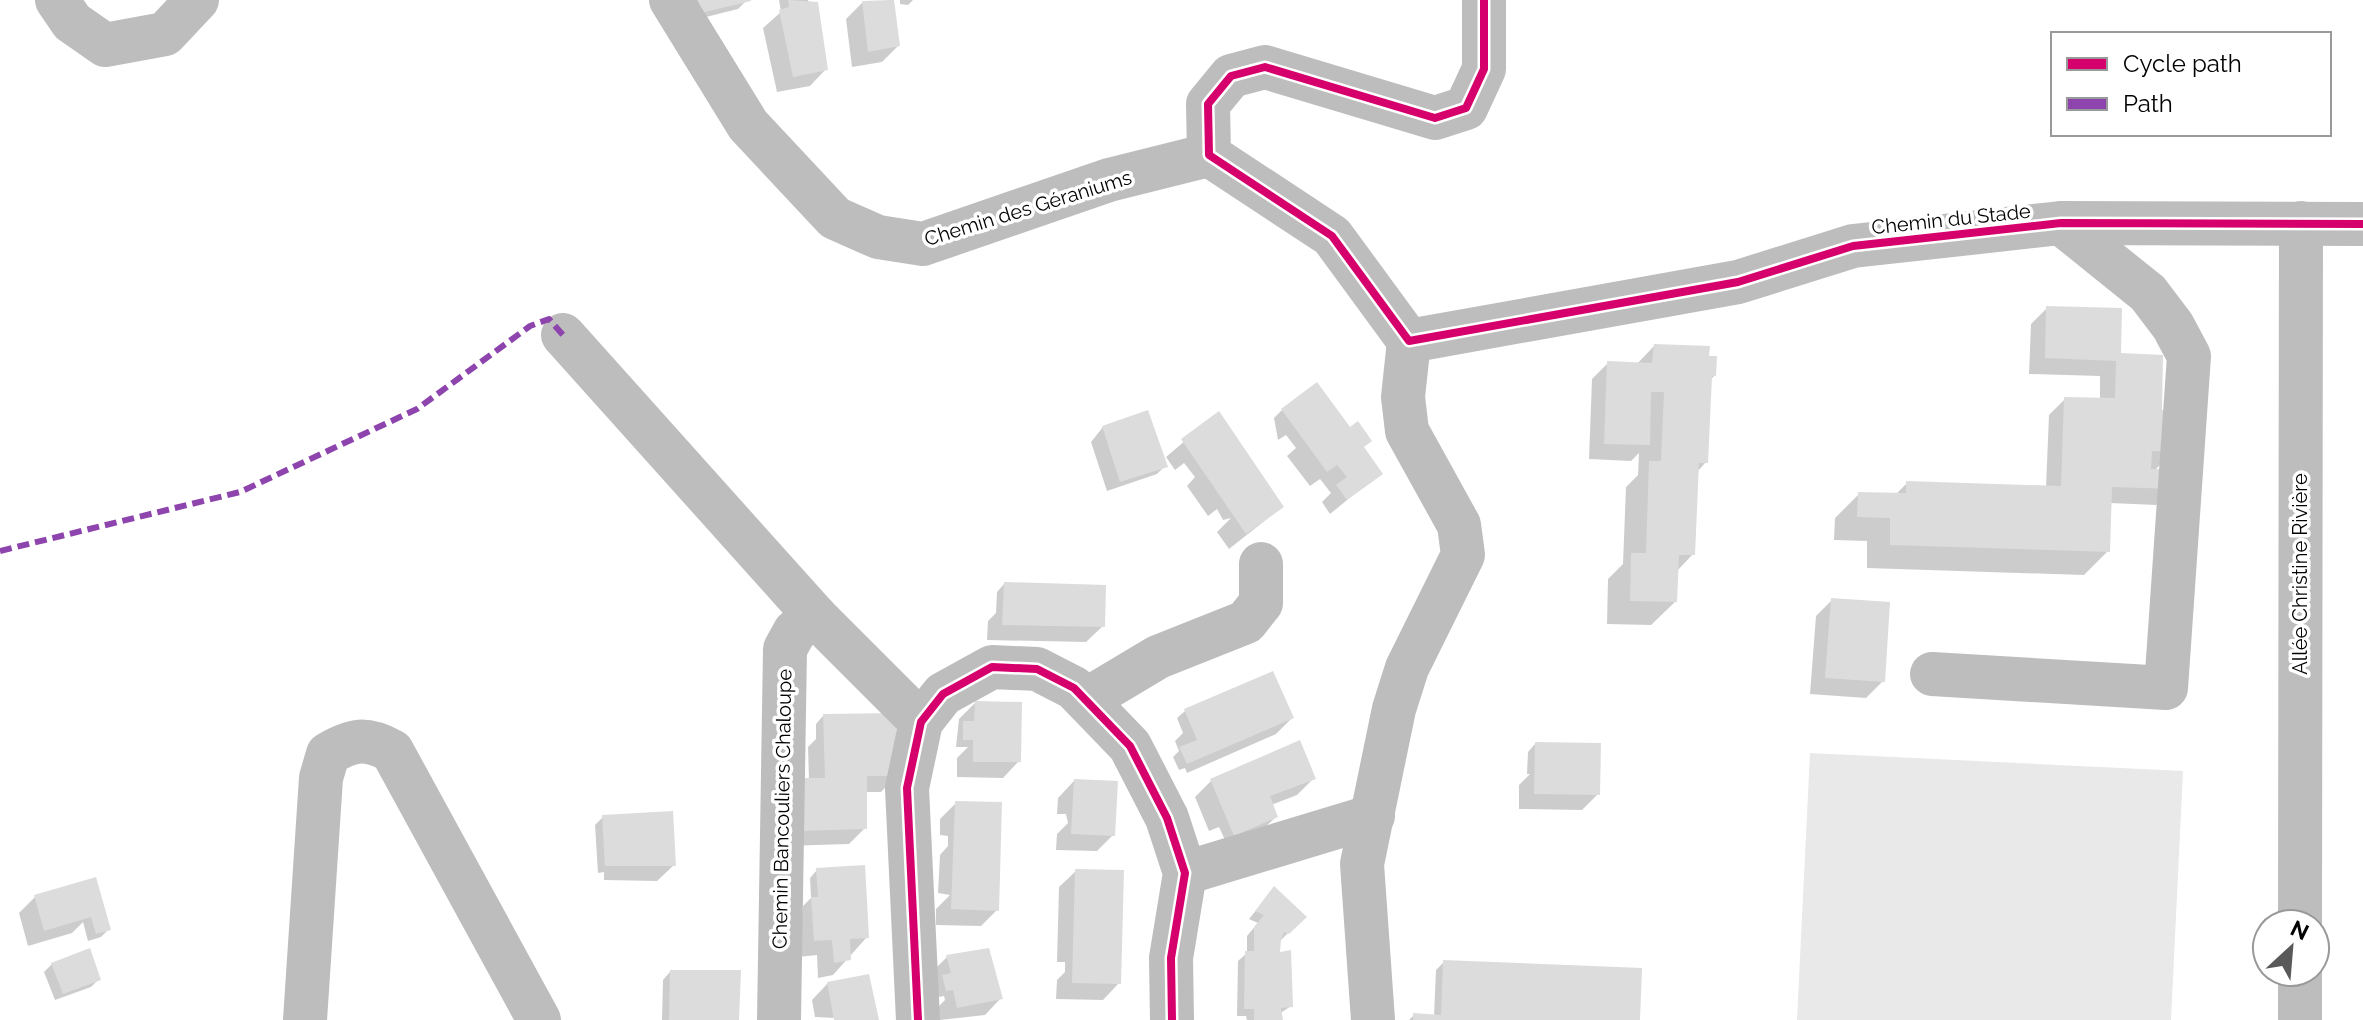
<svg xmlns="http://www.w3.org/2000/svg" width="2363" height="1020" font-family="Raleway,sans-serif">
  <rect width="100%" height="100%" fill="#fff"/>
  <polygon fill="#e9e9e9" points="1810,753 2183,771 2171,1020 1797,1020"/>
  <g fill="#0003">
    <polygon points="678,0 745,0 746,1 738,9 694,20"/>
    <polygon points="779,0 808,0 826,69 810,86 777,92 763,28 781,12"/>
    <polygon points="892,0 898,46 882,62 852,67 846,19 862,3"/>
    <polygon points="900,0 913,0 908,5 900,4"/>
    <polygon points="2047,308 2119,355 2160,412 2174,451 2154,471 2173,488 2156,505 2110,503 2108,551 2084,575 1867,568 1867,541 1834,540 1835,518 1859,494 1895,495 1907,483 2046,487 2049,415 2065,399 2100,400 2100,376 2029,374 2031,324"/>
    <polygon points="1654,346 1707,358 1715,375 1710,380 1706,462 1697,472 1693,554 1676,572 1675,602 1651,625 1607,624 1608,579 1623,564 1626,487 1638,475 1639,453 1631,461 1589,459 1592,379 1608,363 1637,364"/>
    <polygon points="1282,410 1350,431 1380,473 1330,514 1322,502 1331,493 1320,479 1310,486 1287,456 1296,448 1286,435 1278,440 1274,418"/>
    <polygon points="1218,413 1282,507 1229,549 1217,532 1231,518 1223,520 1217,509 1208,516 1187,486 1195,477 1184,463 1175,470 1166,457"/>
    <polygon points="1103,427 1165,466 1157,474 1107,491 1091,442"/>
    <polygon points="1004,584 1103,626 1086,642 987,640 988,621 996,613 997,592"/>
    <polygon points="1832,600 1883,681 1866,698 1810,694 1816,616"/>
    <polygon points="975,703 1019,761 1003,778 957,777 957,758 968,747 956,747 959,719"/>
    <polygon points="1185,711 1292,718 1276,734 1187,773 1185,768 1179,770 1173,757 1179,751 1175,741 1183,733 1177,718"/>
    <polygon points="823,716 897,775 881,792 865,792 865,828 849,844 783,846 809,780 808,747 816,739 816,724"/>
    <polygon points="1535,744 1598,794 1582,810 1519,809 1519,785 1530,774 1527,774 1528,752"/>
    <polygon points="1314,778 1297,795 1271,805 1276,817 1259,833 1226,842 1219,827 1209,831 1195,797 1211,781"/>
    <polygon points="1074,781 1113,835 1097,851 1056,850 1057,834 1068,823 1066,814 1057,814 1058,798"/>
    <polygon points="956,803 997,910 981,926 936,925 936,909 950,895 938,893 940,855 948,846 948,836 940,835 940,819"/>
    <polygon points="603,817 674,865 657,881 604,880 604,872 598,873 595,825"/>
    <polygon points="817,870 867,937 833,975 818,978 817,955 798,957 803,906 811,898 810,878"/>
    <polygon points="1076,871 1119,983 1103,1000 1056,999 1057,980 1065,972 1065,962 1057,962 1059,887"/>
    <polygon points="94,879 109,929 101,937 88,941 83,922 72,933 28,946 19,913 35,897"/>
    <polygon points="1267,897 1304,917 1279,942 1277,954 1291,1006 1279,1014 1280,1020 1247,1020 1246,1016 1237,1016 1238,961 1247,953 1247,936 1258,923 1249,919"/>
    <polygon points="947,957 1001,998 985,1015 940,1020 937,1008 945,1000 944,996 939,997 931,973"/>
    <polygon points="1444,962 1638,1020 1409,1020 1414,1015 1434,1016 1436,970"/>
    <polygon points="52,964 99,979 91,987 55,1000 44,972"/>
    <polygon points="670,972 737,1020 662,1020 663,980"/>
    <polygon points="828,983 876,1020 815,1017 812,1000"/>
  </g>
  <g fill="#dcdcdc">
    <polygon points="698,0 751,0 751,1 701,13"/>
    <polygon points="788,0 818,2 828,70 793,77 779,10 789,7"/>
    <polygon points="894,0 900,46 868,52 862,1"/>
    <polygon points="2046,306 2122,308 2121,353 2163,355 2162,410 2177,410 2176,452 2152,451 2151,469 2175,469 2175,489 2112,487 2110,552 1890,545 1890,518 1857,517 1858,492 1906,493 1906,481 2061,486 2064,397 2115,398 2116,361 2045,358"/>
    <polygon points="1654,344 1710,346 1709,356 1717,356 1716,376 1712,376 1708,463 1699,463 1695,555 1679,555 1677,602 1630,601 1631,553 1646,553 1649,461 1661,461 1664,392 1651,392 1650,445 1604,444 1607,361 1652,363"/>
    <polygon points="1317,382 1350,427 1358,421 1372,441 1364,447 1383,474 1347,500 1336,485 1347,477 1337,465 1327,472 1281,409"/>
    <polygon points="1148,410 1168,467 1120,482 1102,426"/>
    <polygon points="1219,411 1284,507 1246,534 1181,439"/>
    <polygon points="1004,582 1106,585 1105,627 1002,625"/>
    <polygon points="1831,598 1890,602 1885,682 1825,678"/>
    <polygon points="1273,671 1294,718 1187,764 1179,747 1197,740 1184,709"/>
    <polygon points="975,701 1022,702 1021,762 973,762 973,740 963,740 963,721 974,721"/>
    <polygon points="896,713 899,776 867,776 867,829 799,831 799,778 825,778 823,714"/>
    <polygon points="1300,740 1316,779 1270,796 1278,817 1234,836 1210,779"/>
    <polygon points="1535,742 1601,743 1600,795 1534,794"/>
    <polygon points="1074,779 1118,781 1115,836 1071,834"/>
    <polygon points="955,801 1002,802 999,911 951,909"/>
    <polygon points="673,811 676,866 605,866 602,815"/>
    <polygon points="865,865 869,938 850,939 851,960 834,963 832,940 814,941 811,897 818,897 816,868"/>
    <polygon points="1075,869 1124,870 1121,984 1072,983"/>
    <polygon points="96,877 111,930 96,934 91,917 44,931 34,895"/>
    <polygon points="1274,886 1307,917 1289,934 1284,932 1281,940 1280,952 1291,950 1293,1007 1281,1008 1283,1020 1254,1020 1254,1009 1244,1009 1245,951 1254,951 1254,927 1264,915 1255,911"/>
    <polygon points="90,948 101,980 63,994 51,963"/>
    <polygon points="989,948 1003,999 957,1008 953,990 946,991 942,975 951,973 946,955"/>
    <polygon points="1443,960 1642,968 1640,1020 1413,1020 1413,1013 1441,1015"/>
    <polygon points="670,970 741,970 739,1020 669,1020"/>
    <polygon points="869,974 879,1020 834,1020 827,982"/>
  </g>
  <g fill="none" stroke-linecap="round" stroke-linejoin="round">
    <g stroke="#bdbdbd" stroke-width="44">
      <polyline points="57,0 72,22 105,45 165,34 197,0"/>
      <polyline points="671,0 748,125 835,218 878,237 923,244 1109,180 1209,155"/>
      <polyline points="563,335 815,616"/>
      <polyline points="1409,341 1738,282 1853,246 2061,223 2363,224"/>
      <polyline points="1409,341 1332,236 1209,155 1208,104 1231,76 1265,67 1435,118 1466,108 1484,69 1484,0"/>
      <polyline points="1932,674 2166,688 2189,356 2173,326 2148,293 2061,223"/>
      <polyline points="1086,700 1158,657 1246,622 1261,603 1261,564"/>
      <polyline points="1185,873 1373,816"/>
      <polyline points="2300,924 2301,223"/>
      <path d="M305,1020L321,778L328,754C353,739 366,737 392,751L539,1020"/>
      <polyline points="779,1020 785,649 795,631 815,616 921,722"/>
      <polyline points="918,1020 907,788 921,722 943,694 992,667 1037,669 1074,688 1130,746 1167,818 1185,873 1171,958 1172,1020"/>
      <polyline points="1373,1020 1362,864 1394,709 1407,668 1463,555 1459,525 1407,431 1403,397 1409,341"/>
      <polyline points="2300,1020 2300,972"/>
    </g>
    <polyline stroke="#8e44ad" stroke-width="6" stroke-dasharray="12 6" stroke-linecap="butt" points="0,551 240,492 417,409 530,326 549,319 563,335"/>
    <defs>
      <g id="cycleway">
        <polyline points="1484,0 1484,69 1466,108 1435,118 1265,67 1231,76 1208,104 1209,155 1332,236 1409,341 1738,282 1853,246 2061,223 2363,224"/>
        <polyline points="918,1020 907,788 921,722 943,694 992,667 1037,669 1074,688 1130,746 1167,818 1185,873 1171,958 1172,1020"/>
      </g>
    </defs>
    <use href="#cycleway" stroke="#fff" stroke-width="13"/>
    <use href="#cycleway" stroke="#d6006c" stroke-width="8"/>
  </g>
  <g text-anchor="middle" stroke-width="7" stroke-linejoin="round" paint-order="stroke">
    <g font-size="20" fill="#000" stroke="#fff">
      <text transform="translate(1028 208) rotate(-17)" y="7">Chemin des Géraniums</text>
      <text transform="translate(1951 219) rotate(-6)" y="7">Chemin du Stade</text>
      <text transform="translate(2300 574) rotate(-90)" y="7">Allée Christine Rivière</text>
      <text transform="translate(782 809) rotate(-89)" y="7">Chemin Bancouliers Chaloupe</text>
    </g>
  </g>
  <rect x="2051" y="32" width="280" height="104" fill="#ffffff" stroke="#999999" stroke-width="2"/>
  <rect x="2067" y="58" width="40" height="12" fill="#d6006c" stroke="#999999" stroke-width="2"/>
  <text x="2123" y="72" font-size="24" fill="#000000">Cycle path</text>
  <rect x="2067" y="98" width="40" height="12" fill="#8e44ad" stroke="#999999" stroke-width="2"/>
  <text x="2123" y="112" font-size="24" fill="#000000">Path</text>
  <g transform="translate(2291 948) rotate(26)"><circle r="38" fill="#ffffff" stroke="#999999" stroke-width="2"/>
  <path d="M0-6L14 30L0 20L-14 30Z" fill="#595959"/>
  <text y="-12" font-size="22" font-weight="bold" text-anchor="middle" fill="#000000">N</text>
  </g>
</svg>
